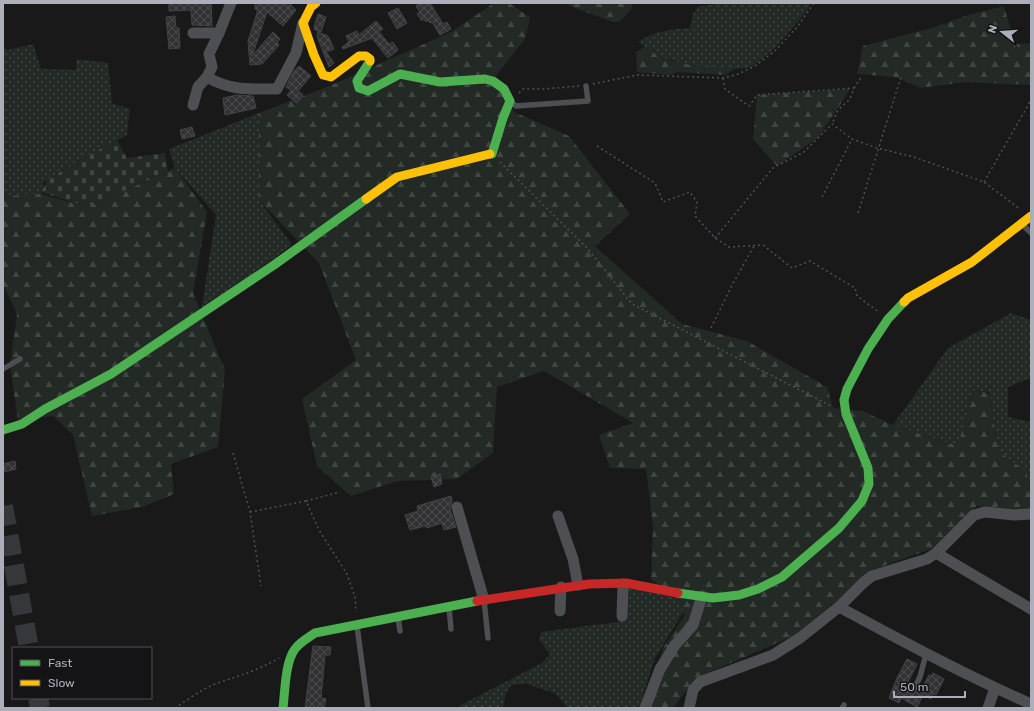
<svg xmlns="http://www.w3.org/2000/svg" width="1034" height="711" font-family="Rubik,sans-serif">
  <defs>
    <pattern id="grass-dots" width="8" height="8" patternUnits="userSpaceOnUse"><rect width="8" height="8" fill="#232924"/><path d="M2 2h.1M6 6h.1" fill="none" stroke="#404642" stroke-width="1.8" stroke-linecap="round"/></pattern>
    <pattern id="forest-firs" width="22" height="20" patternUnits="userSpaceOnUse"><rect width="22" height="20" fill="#232924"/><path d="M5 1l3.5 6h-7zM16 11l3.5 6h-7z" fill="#404642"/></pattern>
    <pattern id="cemetery-stones" width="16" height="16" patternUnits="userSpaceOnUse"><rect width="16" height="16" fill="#232924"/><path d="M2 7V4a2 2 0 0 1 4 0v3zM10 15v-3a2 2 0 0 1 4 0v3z" fill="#404642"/></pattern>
    <pattern id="building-cross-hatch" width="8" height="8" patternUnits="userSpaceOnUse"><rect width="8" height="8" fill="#323234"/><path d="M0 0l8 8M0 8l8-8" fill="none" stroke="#4d4d4f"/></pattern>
  </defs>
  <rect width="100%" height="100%" fill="#19191a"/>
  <g fill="url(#grass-dots)">
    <path d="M719,3H811L807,11L773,50L751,67L738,69L695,66L662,58L638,42C655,31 670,29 690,28L693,14L698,7Z"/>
    <polygon points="33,44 41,69 76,70 77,59 108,63 112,103 130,109 127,135 69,166 43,183 41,194 3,196 3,47 8,50"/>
    <polygon points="259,113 259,200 292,245 201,312 216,215 175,168 169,149"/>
    <polygon points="1011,313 1031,320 1031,378 1008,387 1008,417 1031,422 1031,481 1019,467 998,450 989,392 973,390 959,446 893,425 948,348"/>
    <polygon points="626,588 671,592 684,611 655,658 639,708 568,708 556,694 528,684 511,685 506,694 503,708 459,708 459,706 542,663 550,654 539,640 541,632 617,622"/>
  </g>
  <g fill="url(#forest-firs)">
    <polygon points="494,3 509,3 530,17 525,39 495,77 514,112 569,136 630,214 595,246 682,324 747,341 827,387 833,408 863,411 890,424 958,446 973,390 989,393 998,450 1022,469 1031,481 1031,516 977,506 931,549 869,571 829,609 798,634 696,678 673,708 647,708 663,648 685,615 671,592 651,580 653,527 646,469 610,468 599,435 633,423 544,371 497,387 493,453 457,479 398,481 351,496 317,466 302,399 356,360 319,263 259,200 259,113 327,87 451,32"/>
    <polygon points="565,3 632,3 631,10 619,22 613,22 572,7"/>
    <polygon points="1004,6 1015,44 1031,43 1031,85 966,82 920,88 896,77 857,74 863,46 935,27 968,15"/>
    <polygon points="645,47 663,59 695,66 735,68 726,75 676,72 672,75 637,72 636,52"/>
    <polygon points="850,89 819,137 777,166 753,139 757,95"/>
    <polygon points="175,168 207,212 193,293 225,370 218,447 171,464 174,494 142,507 92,516 73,435 53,416 18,421 10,365 17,314 3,284 3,196 41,194 88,207"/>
  </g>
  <polygon fill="url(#cemetery-stones)" points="117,140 127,158 165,153 168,171 88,207 41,192 47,181 69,166"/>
  <g fill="url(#building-cross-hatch)" stroke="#424346">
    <polygon points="169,3 211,3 212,26 192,25 191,10 169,11"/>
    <polygon points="255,3 289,3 296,10 283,26 267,12 252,56 273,32 280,39 277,42 279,45 262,64 250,65 248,41 258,10 255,9"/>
    <polygon points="420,3 430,3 443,24 447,22 451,29 440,35 432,22 430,23 428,20 426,22 424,19 422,21 417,14 420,12 416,6"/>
    <polygon points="398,8 407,23 397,29 388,13"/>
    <polygon points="318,14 326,17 321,32 315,30 314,27"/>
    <polygon points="175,16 176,28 179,28 180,48 169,49 166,17"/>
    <polygon points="376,21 383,29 379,32 389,44 393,42 398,50 388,58 372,38 343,49 342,47 349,42 346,36 357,31 359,35"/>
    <polygon points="318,32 328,36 334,49 326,52 334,63 329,67 317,36"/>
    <polygon points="299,66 311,76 298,91 303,95 297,103 287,95 291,90 286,87 294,71"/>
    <polygon points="237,95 253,96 256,108 225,115 223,98"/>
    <polygon points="192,127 195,136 182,139 180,130"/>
    <polygon points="15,461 16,469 3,472 3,464"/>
    <polygon points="440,474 442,484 434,487 431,477"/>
    <polygon points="451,496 452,502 450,509 456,527 444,530 442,523 427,528 425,526 410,530 405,515 418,511 417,506"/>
    <polygon points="313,646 331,647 330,655 325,655 321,698 326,699 324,708 305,708"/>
    <polygon points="907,659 917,664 906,686 910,688 912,693 915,693 918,691 920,692 929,675 932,676 933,673 944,679 936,695 933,694 931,699 923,695 917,707 901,698 899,703 889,698 897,678"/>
  </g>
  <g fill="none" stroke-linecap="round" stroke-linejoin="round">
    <g stroke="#36373a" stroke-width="20" stroke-dasharray="20 10" stroke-linecap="butt">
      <polyline points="3,506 29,648"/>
      <polyline points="38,698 40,708"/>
    </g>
    <g stroke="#4f5053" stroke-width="1.5" stroke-dasharray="2 3" stroke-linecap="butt">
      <polyline points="723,78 725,89 749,106 757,95 854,88 850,99 838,110 832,124"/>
      <polyline points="593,84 637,75 723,78 738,74 755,66 775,51 798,26 814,3"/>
      <polyline points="854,88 862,76"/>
      <polyline points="519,93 523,89 544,89 579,86"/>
      <polyline points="597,146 655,183 663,202 690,192 697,202 695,216 715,238 729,247 763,245 792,268 810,261 855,288 857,296 879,312"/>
      <polyline points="500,162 587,248 632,304 833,407"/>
      <polyline points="984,182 1031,100"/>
      <polyline points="822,197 852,139"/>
      <polyline points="858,213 901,77"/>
      <polyline points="715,238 773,168 804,152 832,124 852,139 877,148 914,157 984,182 1020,209"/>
      <polyline points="711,328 732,285 754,246"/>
      <polyline points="233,453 250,512 261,586"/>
      <polyline points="306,501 340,492"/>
      <polyline points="250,512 306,501 319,530 347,574 355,597 356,612"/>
      <path d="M175,708C187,700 201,690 215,684C238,676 257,671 279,658"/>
    </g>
    <g stroke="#4e4f52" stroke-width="5.5">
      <polyline points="511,102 516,106 588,101 586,86"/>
      <polyline points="1022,224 1031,233"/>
      <polyline points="3,369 20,359"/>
      <polyline points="484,600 488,638"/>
      <polyline points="449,607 451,629"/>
      <polyline points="398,617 400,631"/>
      <polyline points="357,626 368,708"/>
      <polyline points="914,689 920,677 926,654"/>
      <polyline points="842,708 844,705"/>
    </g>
    <g stroke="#4e4f52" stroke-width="11">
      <polyline points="193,33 219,33 231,3"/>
      <path d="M207,77C231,91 250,89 277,89L296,53L303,23"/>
      <polyline points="193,105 198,87 207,77 212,67 209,54 219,33"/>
      <polyline points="457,507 484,600"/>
      <polyline points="558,516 573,559 578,585"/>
      <polyline points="936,553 1031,609"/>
      <path d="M839,607C902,641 965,675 1031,704"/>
      <polyline points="560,611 561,587"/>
      <polyline points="622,616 623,584"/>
      <polyline points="645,708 660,669 675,645 693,625 702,596"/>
      <polyline points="689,708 693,690 700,682 773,655 800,638 839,607 864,582 872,576 927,559 936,553 974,515 985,512 1014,515 1031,514"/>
      <polyline points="988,708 995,688"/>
    </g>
    <g stroke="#4caf50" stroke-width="9">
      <polyline points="370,61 357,81 359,88 368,91 400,74 440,82 485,79 493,81 504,89 510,101 503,118 492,154 490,154"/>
      <polyline points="3,430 22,424 45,409 111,374 274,265 366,199"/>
      <polyline points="678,593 713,598 739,595 758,589 782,577 839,528 862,501 869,484 868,468 846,414 844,400 847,389 868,349 888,319 904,302"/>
      <path d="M283,708C285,692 285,662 295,649C300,642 308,638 315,633L477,601"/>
    </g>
    <g stroke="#ffc107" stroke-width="9">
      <polyline points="316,3 311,7 303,23 314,55 323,75 331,77 359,56 366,56 370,59 370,61"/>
      <polyline points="366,199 397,177 490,154"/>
      <polyline points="904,302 908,298 972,262 1031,216"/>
    </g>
    <polyline stroke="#c62828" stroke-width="9" points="477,601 589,584 626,583 678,593"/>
  </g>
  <rect width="1034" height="711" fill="none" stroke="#acafb9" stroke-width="8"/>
  <rect x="12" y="647" width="140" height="52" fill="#141315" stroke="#515157"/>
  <rect x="20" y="660" width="20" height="6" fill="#4caf50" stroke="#515157"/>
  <text x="48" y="667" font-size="12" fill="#acafb9">Fast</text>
  <rect x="20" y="680" width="20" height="6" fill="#ffc107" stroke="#515157"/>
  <text x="48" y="687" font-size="12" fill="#acafb9">Slow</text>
  <g transform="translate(1002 32) rotate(287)" stroke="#141315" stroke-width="3" paint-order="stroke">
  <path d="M0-3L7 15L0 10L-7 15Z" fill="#acafb9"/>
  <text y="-6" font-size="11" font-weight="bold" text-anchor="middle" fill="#acafb9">N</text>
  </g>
  <path d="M894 691v6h71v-6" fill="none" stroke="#acafb9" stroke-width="2"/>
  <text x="900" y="691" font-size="12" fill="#acafb9" stroke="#141315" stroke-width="3" paint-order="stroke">50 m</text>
</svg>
